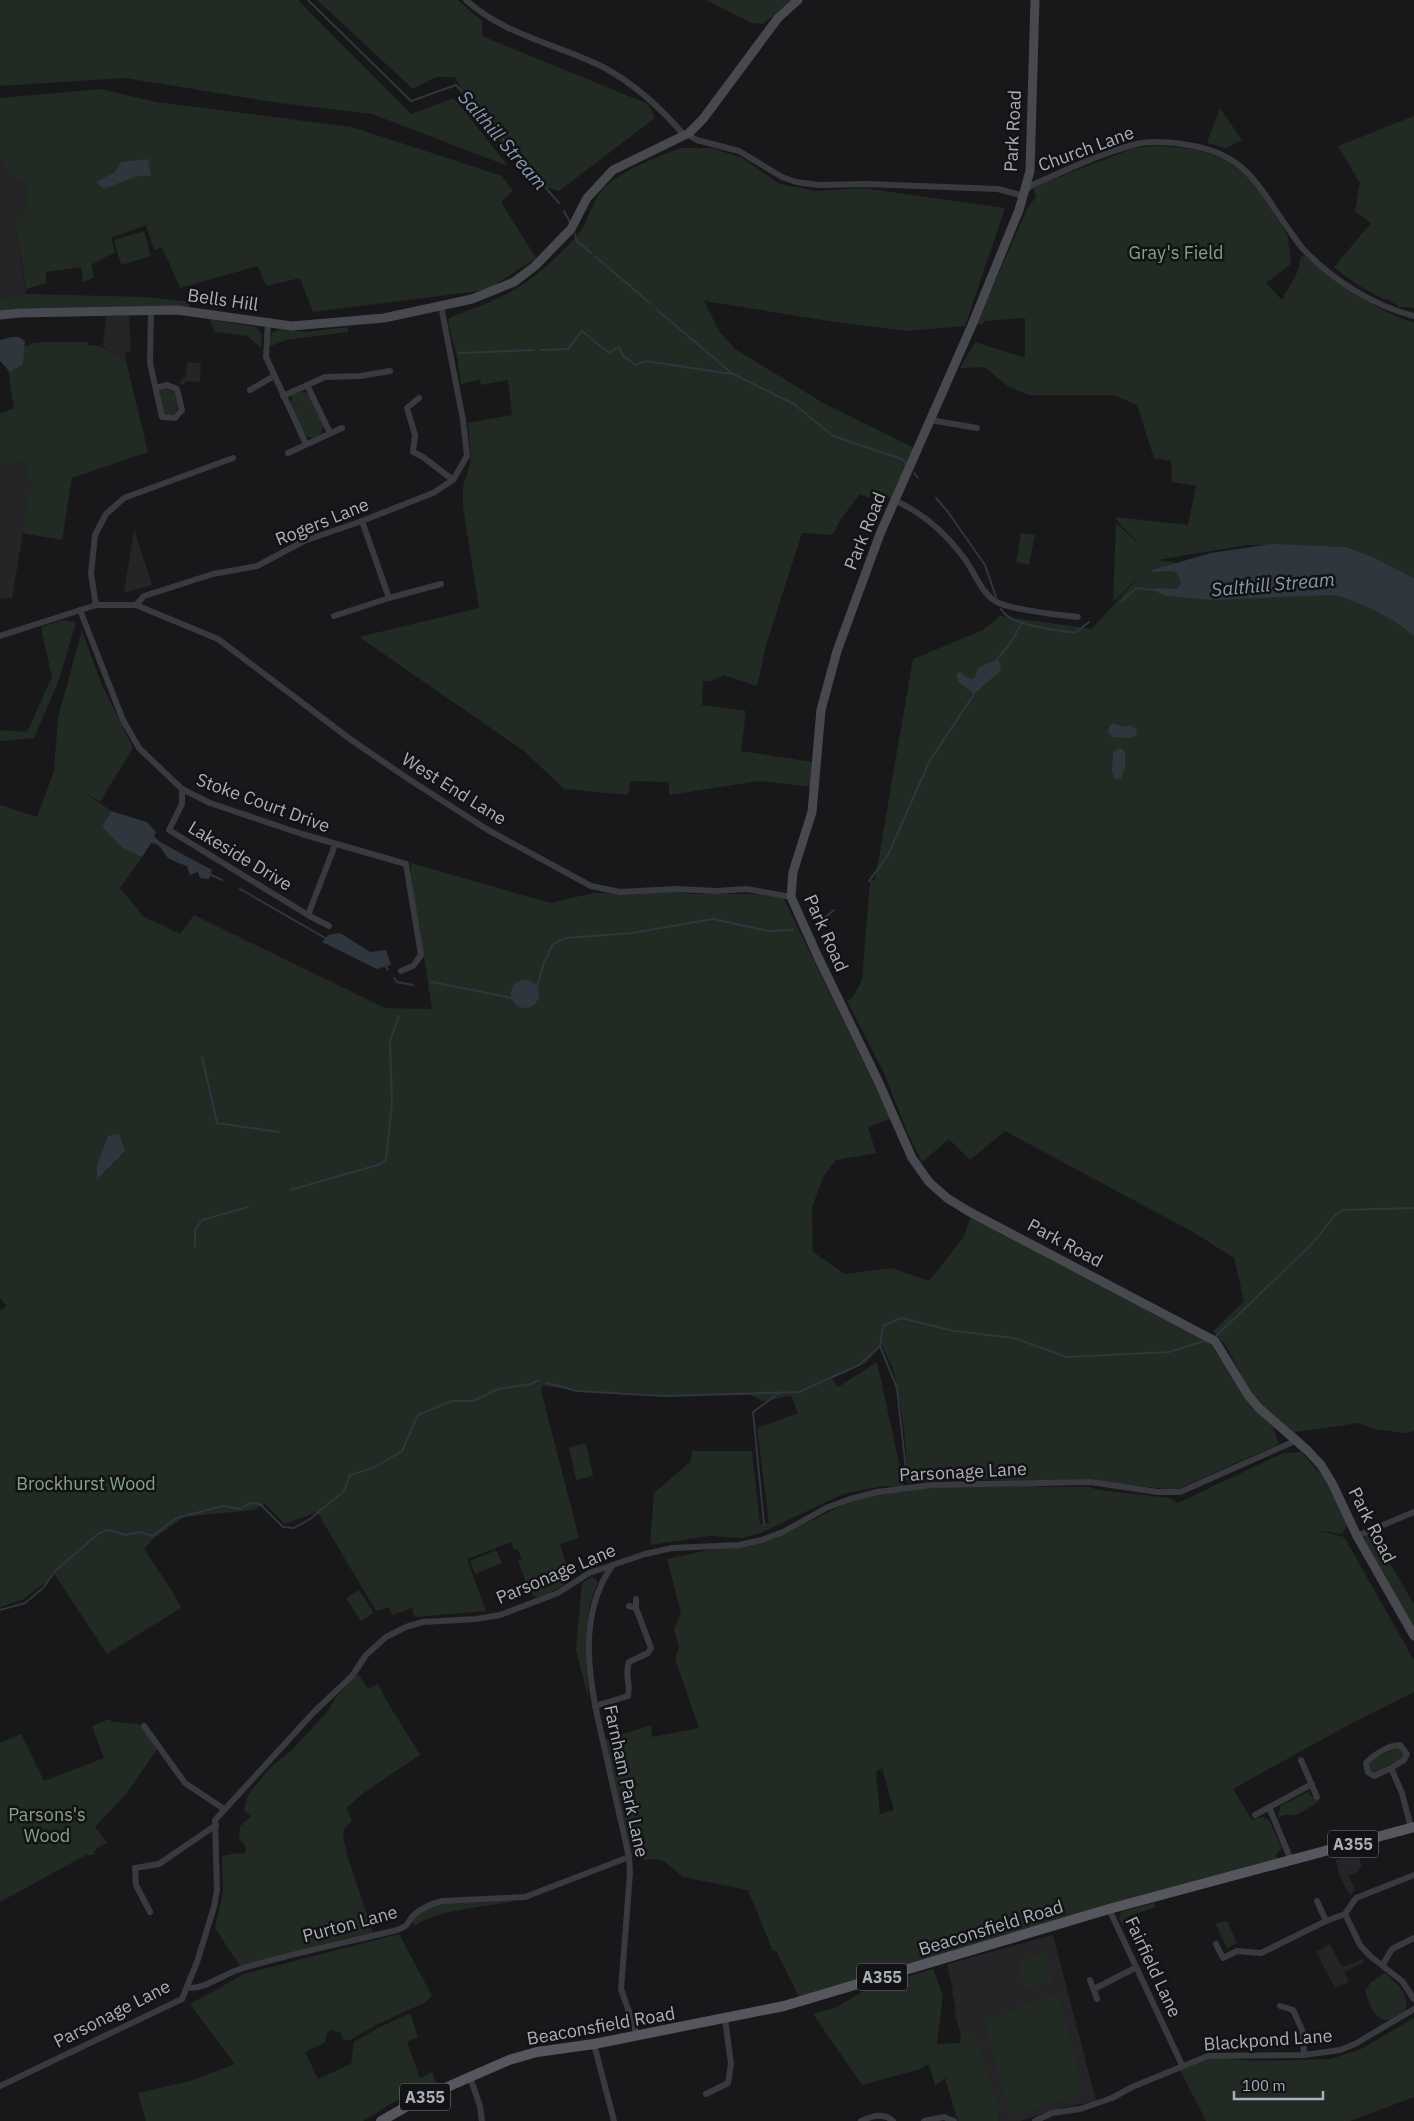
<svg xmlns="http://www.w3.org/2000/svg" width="1414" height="2121" font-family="'IBM Plex Sans',sans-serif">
  <rect width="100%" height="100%" fill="#18181a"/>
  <g fill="#252427">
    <polygon points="0,158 6,170 26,187 27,207 15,220 26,294 0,298"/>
    <polygon points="106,316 129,316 131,351 125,352 126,361 121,359 103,346"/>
    <polygon points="187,362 201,363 200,382 187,381 183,385 179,382 186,376"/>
    <polygon points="23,461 31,485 30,491 12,598 0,599 0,466"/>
    <polygon points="134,529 152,585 124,593 127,574"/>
    <polygon points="1358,1854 1362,1867 1358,1868 1359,1871 1349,1876 1355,1890 1350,1895 1339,1875 1336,1860"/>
    <polygon points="1053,1935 1096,2101 1057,2109 1020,2121 999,2121 1000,2106 965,2035 961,2035 954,2011 956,2010 952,1992 953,1991 947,1964"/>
    <polygon points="1330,1944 1342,1967 1363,1959 1364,1962 1344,1972 1349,1982 1335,1988 1316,1952"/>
  </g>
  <g fill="#222a24" fill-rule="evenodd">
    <polygon points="0,0 298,0 411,114 454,98 508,166 372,114 279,103 125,78 0,86"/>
    <polygon points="317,0 458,0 482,21 482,36 648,104 655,118 559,191 541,185 473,113 455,77 436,77 413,89"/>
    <polygon points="705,0 792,0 763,24 752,23"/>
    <polygon points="101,89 156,102 352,127 502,176 513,191 501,202 536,258 487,290 313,312 300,278 266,286 258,266 180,288 162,247 154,250 146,225 111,238 115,252 91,265 94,278 83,282 81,267 46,272 46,283 26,289 15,220 27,207 26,187 6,170 0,158 0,98"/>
    <polygon points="1220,108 1242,140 1226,148 1207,143"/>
    <polygon points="1414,116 1414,308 1400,307 1387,299 1383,299 1356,284 1334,267 1371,223 1355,211 1360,183 1338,146"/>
    <path d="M1160,146L1195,149L1227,160L1256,184L1288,236L1291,264L1266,283L1282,300C1288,287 1300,274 1300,259L1304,255C1329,275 1384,317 1414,322V578L1373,557L1346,547L1247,545L1157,560L1337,585L1414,605V1431L1405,1433L1374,1429L1359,1423L1295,1432L1308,1445L1281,1426L1249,1389L1226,1346L1213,1331L1244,1301L1234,1258L1193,1232L1005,1131L970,1160L949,1139L922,1162L907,1132L884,1073L847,1001L853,997L862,980L870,880H875L913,659L983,630L1000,616L1092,629L1141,574L1113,602L1116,523L1143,548L1119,523L1116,517L1188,525L1196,486L1172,482L1171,461L1154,458L1137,405L1114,395H1028L1006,385L985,367L960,368L975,342L1025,358V318L984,321L983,324L976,325L1027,209L1036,197L1033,187L1134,148Z"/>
    <path d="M680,148H712L742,158L780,184L817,191L863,188L1005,208L965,326L906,331L829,321L704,301L719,331L735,349L825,404L914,448L891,498L872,489L869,498L860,494L841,519L832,535L802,533L767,642L757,686L724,675L710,681H703L702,705L746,711L741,751L813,762L811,787L759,781L669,795V782L630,781L628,795L564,789L524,751L359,637L479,608L463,507V486L471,461L468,423L512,415L508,380L481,385L480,380L461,384L457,357L448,323L449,318C470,309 493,302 512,291C535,278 557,257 574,239C587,226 590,207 600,192C615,173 658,157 680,148Z"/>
    <polygon points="144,231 151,256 121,265 114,240"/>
    <polygon points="26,294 146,297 190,302 189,307 18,308 0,312 0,298"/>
    <polygon points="209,319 256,327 262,335 261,348 247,336 215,332"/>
    <polygon points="348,327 348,332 286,340 268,347 270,337 273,332 281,329 306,332"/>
    <path d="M47,342H88V345C113,346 109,355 126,361L148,452L72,478L62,540L22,533L31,485L23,461L0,466V414L14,408L6,355L33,343Z"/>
    <path d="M166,388L174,392C177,401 181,410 172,415L164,414L158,395L160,391Z"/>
    <polygon points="302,391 309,394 324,426 321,434 313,438 306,436 290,406 292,395"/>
    <polygon points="1021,533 1035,535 1029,565 1016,562"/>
    <polygon points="63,620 76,622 59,680 34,738 0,741 0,730 27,732 52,677 41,627"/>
    <path d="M82,631L101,683L133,748L100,802L77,787L111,811L102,827L123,847L142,857L120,888L143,916L180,934L194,915L385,1008L432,1009L411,876V863L550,903L593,893L631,894L675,891L687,894H749L783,897L891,1119L868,1127L876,1153L836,1160L823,1177L812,1208L813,1252L845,1274L892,1268L929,1281L963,1238L971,1217L1200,1336L1211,1344L1217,1354L1224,1359L1247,1401L1273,1427L1279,1444L1175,1490L1079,1479L1045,1481L973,1479L908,1483C906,1446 903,1409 894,1373C892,1364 885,1354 882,1345L866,1363L832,1378L838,1387L877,1362L904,1486H882L843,1494L761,1533L742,1538L710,1536L650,1545L654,1493L690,1462L692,1451H752L760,1524L769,1523L757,1428L798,1413L791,1396L763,1401L751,1395L679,1396L620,1392L617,1394L543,1386L541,1390L579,1538L560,1544L571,1579L561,1587L538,1598L530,1593L518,1561L522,1560L518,1550L513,1549L512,1542L467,1559L486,1611L414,1617L412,1608L392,1615L388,1607L376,1611L317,1512L285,1524L265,1504L253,1510L184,1517L154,1538L144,1549L172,1591L181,1608L107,1654L53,1572L45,1583L22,1600L0,1607V1310L7,1306L0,1298V805L37,817L54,771L58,717Z"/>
    <polygon points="586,1443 593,1476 576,1480 569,1447"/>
    <path d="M1301,1452L1325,1479L1348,1525L1342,1534L1315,1530L1344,1537L1414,1660V1692L1343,1728L1233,1789L1252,1820L1262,1817L1269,1820L1282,1848L1275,1856L1278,1860L800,1999L776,1951H773L748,1890L683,1877L664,1861L658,1859L643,1860L641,1854L632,1853L605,1740L651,1725L652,1737L699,1728L675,1659L679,1647L674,1629L681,1613L667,1559L708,1550L751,1546L774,1539L847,1503L876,1494L932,1487L1014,1484L1043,1487H1089L1099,1490L1170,1498L1178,1503L1281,1454ZM882,1768L894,1810L880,1814L876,1772Z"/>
    <polygon points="1372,1533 1414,1604 1414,1629 1364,1541 1365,1535"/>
    <polygon points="496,1550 502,1563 475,1574 470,1561"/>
    <path d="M592,1577L598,1582C581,1617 586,1661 589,1700L576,1650L582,1583Z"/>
    <polygon points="359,1590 374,1613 361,1621 346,1598"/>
    <path d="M358,1674L368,1689L378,1684L388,1703L420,1755L365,1792L346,1808L352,1820C350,1823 345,1827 344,1830C341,1838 347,1847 347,1855L373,1933L343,1939L240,1966L215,1928L223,1892L222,1856L238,1853L245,1854L246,1847L239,1839L240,1826L251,1816L244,1811L248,1795L271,1767L293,1749L328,1711L335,1698Z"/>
    <polygon points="109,1719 113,1722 139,1724 158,1748 126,1794 95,1827 107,1843 97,1848 93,1855 86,1855 0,1902 0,1743 21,1734 44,1781 104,1758 92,1726"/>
    <polygon points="1396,1748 1400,1748 1404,1754 1402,1759 1375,1772 1368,1767 1370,1761"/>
    <polygon points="1308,1792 1312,1797 1316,1795 1319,1802 1296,1815 1284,1815 1278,1818 1280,1806"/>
    <path d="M504,1901H515C491,1906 433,1910 415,1926L412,1921C430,1896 476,1902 504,1901Z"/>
    <polygon points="1154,1903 1156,1907 1127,1917 1123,1926 1119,1918 1121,1912"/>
    <polygon points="1227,1921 1237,1943 1227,1948 1215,1923"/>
    <path d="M399,1934L432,1996L424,2003L376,2025L350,2040H343L341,2033L332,2030C327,2032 325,2036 326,2042L305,2052L318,2079L351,2064L354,2042L378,2028L410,2013L418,2037L407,2042L420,2078L432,2072L437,2085L409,2093L363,2121H146L138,2093L190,2081L235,2064L190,2004L244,1974Z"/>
    <polygon points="1046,1953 1053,1982 1025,1989 1018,1960"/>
    <polygon points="933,1969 943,1995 937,2044 960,2043 961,2035 970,2033 977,2045 1000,2106 999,2121 958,2121 945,2078 935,2086 929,2064 917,2070 862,2085 813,2014 835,2008 869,1988"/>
    <path d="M1385,1973C1397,1984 1409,1992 1406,2010C1401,2013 1393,2019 1387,2020C1375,2021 1368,2000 1365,1991L1371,1982Z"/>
    <polygon points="1058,1993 1084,2094 1010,2117 984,2022"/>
    <polygon points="1414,2018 1414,2097 1350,2121 1206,2121 1180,2070 1212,2058 1258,2061 1331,2059 1361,2049"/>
  </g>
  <g fill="#2f363e">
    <polygon points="148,159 151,176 137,176 104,189 96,182 115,172 121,162"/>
    <polygon points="12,337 19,337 25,341 23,364 10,372 0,361 0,340"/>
    <polygon points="1272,544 1346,547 1373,557 1414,578 1414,636 1396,622 1370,608 1343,597 1331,595 1214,600 1167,596 1151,590 1154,588 1177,589 1181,583 1177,573 1172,571 1153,572 1152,570 1211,553"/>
    <polygon points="997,659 1001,664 1000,671 974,694 958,681 956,674 960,672 966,677 973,679 976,675 978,668"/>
    <polygon points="1112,724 1116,724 1123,727 1130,725 1136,729 1137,735 1130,738 1112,737 1108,732 1109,726"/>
    <polygon points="1120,748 1125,752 1125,768 1121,778 1116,780 1112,772 1113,752"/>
    <path d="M111,811L147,822L156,832L154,836L160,842L212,870L209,879L200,878L198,872L190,875L187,866C181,864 175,862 170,859C162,854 163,844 151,843L142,857L123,848L102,827Z"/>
    <polygon points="340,933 370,952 386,950 391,965 377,969 322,942 328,935"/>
    <circle cx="525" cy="994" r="14"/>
    <polygon points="119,1134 125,1151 97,1179 97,1165 108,1136"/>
  </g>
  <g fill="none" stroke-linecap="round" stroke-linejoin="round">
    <g stroke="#2f363e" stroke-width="2">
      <polyline points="308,0 411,101 456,85 559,203"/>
      <polyline points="564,211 570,222"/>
      <polyline points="575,234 577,241 591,253"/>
      <polyline points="596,257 651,304"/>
      <polyline points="656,309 733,374 794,404 833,436 902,459 906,464"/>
      <polyline points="541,350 568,349 582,331 609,353 619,347 623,356 636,365 645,361 732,374"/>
      <polyline points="459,353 534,350"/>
      <polyline points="914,473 918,478"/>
      <polyline points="936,498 948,512 985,565 996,597"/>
      <polyline points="1122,601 1136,588 1154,590"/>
      <path d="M1001,609C1009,626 1057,630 1075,633L1089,622"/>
      <polyline points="997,659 1010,644 1021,624"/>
      <polyline points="209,874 222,880"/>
      <polyline points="869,881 888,855 929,762 974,694"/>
      <polyline points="240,889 327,939"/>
      <polyline points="816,925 834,910"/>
      <polyline points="385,965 388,970"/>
      <polyline points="394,978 397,982 413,985"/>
      <polyline points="431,982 512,998"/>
      <polyline points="535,987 537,986 544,963 553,944 566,938 632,933 713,919 768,931 793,930"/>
      <polyline points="202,1057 217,1123 279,1132"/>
      <polyline points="290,1190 381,1164 386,1159 392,1103 390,1041 399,1016"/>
      <polyline points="195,1247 195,1230 202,1220 248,1207"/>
      <polyline points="1215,1337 1311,1245 1335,1215 1342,1210 1414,1208"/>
      <polyline points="880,1346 897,1388 907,1479"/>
      <polyline points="547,1383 577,1391 666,1396 799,1392 859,1365 880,1346 883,1326 901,1318 954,1331 1014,1338 1067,1357 1169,1352 1204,1341"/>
      <polyline points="764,1524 753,1412 779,1393"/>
      <polyline points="0,1610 25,1603 43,1588 55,1571 99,1533 109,1530 125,1535 140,1532 153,1536 176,1518 223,1506 240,1509 250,1503 260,1504 283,1527 294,1528 310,1519 344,1491 350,1475 373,1468 402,1451 418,1415 452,1401 473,1401 498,1389 531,1384 539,1380"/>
    </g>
    <g stroke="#393a3f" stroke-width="6">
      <path d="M466,0C504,35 557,44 603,67C635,84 660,107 684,135"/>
      <path d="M689,133L690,136L697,140L739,151L782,177L796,182L819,185L867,184L998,189L1020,195L1032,185C1065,171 1098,154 1133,145C1148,140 1167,142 1182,144C1244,152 1255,181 1287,227C1293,235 1298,244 1305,251C1334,281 1374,306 1414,316"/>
      <polyline points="151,310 150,363 162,417 175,418 182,410 177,389 167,385 156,388"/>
      <polyline points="268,323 266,357 306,444"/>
      <polyline points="307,385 330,433"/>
      <polyline points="250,390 274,376"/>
      <polyline points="283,396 325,377 361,376 390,371"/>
      <polyline points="419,398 407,408 415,435 413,452 423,457 453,480"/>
      <polyline points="930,420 977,428"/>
      <polyline points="288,453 342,428"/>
      <path d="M894,500C923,513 945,532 964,558C974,571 981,592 995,601C1009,610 1060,615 1078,617"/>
      <polyline points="362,521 389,598"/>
      <polyline points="96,605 91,574 95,535 106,514 124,498 233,458"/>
      <polyline points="136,605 218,639 350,739 407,778 488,830 591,886 620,892 676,889 716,891 747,889 791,897"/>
      <polyline points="80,610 123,720 139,748 182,789 210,803 302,834 406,864 421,955 413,966 401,971"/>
      <polyline points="334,616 389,598 441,584"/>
      <polyline points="0,636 96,605 136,605 144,596 213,574 257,566 304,541 362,521 433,493 453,480 467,456 463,420 441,306"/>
      <polyline points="182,789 182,804 169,830 308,915 335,845"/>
      <polyline points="308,915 329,926"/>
      <polyline points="1357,1536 1414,1512"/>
      <path d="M612,1566C572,1623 593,1697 607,1759C614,1792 622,1824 629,1857L630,1873L621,1989L637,2035"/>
      <polyline points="629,1606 636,1608"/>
      <path d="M595,1706L628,1696C631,1683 624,1675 629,1662L648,1653L651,1648L636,1608V1599"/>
      <polyline points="144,1726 185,1783 224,1809"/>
      <polyline points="1301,1760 1317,1797"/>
      <path d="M1391,1768L1404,1760L1407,1754L1400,1745C1389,1745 1373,1755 1366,1763L1368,1772L1374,1776L1391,1768L1402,1793L1411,1828"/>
      <polyline points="1269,1807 1291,1860"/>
      <polyline points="1255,1815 1312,1784"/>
      <polyline points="1414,1875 1356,1898 1345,1914 1360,1945 1370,1956 1402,1981 1414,1999"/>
      <polyline points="1317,1901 1326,1921 1345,1914"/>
      <polyline points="1109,1909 1182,2065"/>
      <polyline points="150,1912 136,1885 135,1868 159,1864 216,1825"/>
      <polyline points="1216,1944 1223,1958 1237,1951 1261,1953 1326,1921"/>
      <polyline points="1383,1964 1392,1949 1414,1938"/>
      <polyline points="1090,1980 1097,1999"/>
      <path d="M187,1987C199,1992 225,1974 237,1970C289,1954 344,1943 397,1930C407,1926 406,1926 412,1917C420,1908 431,1904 442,1901L525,1897L629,1857"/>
      <polyline points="1094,1989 1135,1968"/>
      <polyline points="1280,2006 1293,2010 1303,2032 1304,2055"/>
      <polyline points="594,2044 614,2121"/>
      <polyline points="470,2077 480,2106 482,2121"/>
      <polyline points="0,2086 182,1999 197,1962 214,1907 217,1890 215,1820 314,1712 352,1676 366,1655 386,1637 406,1627 423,1622 476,1619 500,1615 558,1593 589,1573 645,1554 672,1548 739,1545 762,1540 783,1532 826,1508 850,1499 877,1492 931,1485 1090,1482 1158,1492 1180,1492 1295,1441"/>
      <polyline points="706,2094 728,2083 731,2064 725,2019"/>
      <path d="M861,2121C871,2116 884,2112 893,2121"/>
      <polyline points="924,2121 944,2117 954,2121"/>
      <polyline points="1035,2121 1052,2113 1080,2109 1112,2098 1132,2087 1208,2056 1304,2055 1340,2050 1355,2044 1414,2009"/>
    </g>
    <g stroke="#48494f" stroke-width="9">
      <polyline points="1035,0 1030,171 1019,210 972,325 880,534 837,651 821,710 812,812 793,872 791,897 818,957 879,1083 912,1158 929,1182 947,1198 968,1211 1215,1341 1248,1395 1259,1408 1308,1451 1321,1465 1332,1483 1357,1536 1414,1636"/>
      <polyline points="0,315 19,313 177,310 292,326 384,318 472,299 514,282 535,266 571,229 587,198 613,170 689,133 703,119 778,18 798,0"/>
    </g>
    <polyline stroke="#56575e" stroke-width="10" points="381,2121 418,2100 470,2077 509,2060 537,2052 594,2044 784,2006 1109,1909 1414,1827"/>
  </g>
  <g text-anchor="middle" stroke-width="5" stroke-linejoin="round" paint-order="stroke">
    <g fill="#131315" stroke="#7d8088" stroke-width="1">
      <rect x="1328" y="1830.5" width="50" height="27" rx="4"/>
      <rect x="857" y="1963.5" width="50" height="27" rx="4"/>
      <rect x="400" y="2083.5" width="50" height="27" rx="4"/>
    </g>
    <g font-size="16" font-weight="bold" fill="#abafb9">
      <text x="1353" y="1850">A355</text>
      <text x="882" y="1983">A355</text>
      <text x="425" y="2103">A355</text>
    </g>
    <g font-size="18" fill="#abafb9" stroke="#131315">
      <text transform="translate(1013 131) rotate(-87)" y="6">Park Road</text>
      <text transform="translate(1086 149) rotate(-20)" y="6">Church Lane</text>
      <text transform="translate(223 300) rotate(8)" y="6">Bells Hill</text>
      <text transform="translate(322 522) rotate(-22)" y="6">Rogers Lane</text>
      <text transform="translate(865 531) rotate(-68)" y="6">Park Road</text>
      <text transform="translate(454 789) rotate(32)" y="6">West End Lane</text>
      <text transform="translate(263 803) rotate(20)" y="6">Stoke Court Drive</text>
      <text transform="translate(240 856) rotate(31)" y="6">Lakeside Drive</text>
      <text transform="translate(826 933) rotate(66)" y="6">Park Road</text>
      <text transform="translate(1065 1243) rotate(28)" y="6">Park Road</text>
      <text transform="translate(963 1472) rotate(-3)" y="6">Parsonage Lane</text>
      <text transform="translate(1372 1525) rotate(63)" y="6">Park Road</text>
      <text transform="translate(556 1574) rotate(-23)" y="6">Parsonage Lane</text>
      <text transform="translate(626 1781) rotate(78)" y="6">Farnham Park Lane</text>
      <text transform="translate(350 1924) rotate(-15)" y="6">Purton Lane</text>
      <text transform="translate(991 1928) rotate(-17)" y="6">Beaconsfield Road</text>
      <text transform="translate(1153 1967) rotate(65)" y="6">Fairfield Lane</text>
      <text transform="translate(112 2014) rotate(-27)" y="6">Parsonage Lane</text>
      <text transform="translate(601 2026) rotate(-10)" y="6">Beaconsfield Road</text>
      <text transform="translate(1268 2040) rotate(-4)" y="6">Blackpond Lane</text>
    </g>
    <g font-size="18" fill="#84a387" stroke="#131315">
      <text x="1176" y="259">Gray's Field</text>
      <text x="86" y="1490">Brockhurst Wood</text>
      <text x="47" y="1821">Parsons's<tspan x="47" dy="21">Wood</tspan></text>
    </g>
    <g font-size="19" font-style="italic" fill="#859ab2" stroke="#131315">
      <text transform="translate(503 140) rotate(49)" y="7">Salthill Stream</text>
      <text transform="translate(1273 584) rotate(-5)" y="7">Salthill Stream</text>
    </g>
  </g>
  <path d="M1234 2091v8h89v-8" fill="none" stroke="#abafb9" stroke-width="2.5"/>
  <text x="1242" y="2091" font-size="15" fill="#abafb9" stroke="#131315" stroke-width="4" paint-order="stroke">100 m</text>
</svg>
